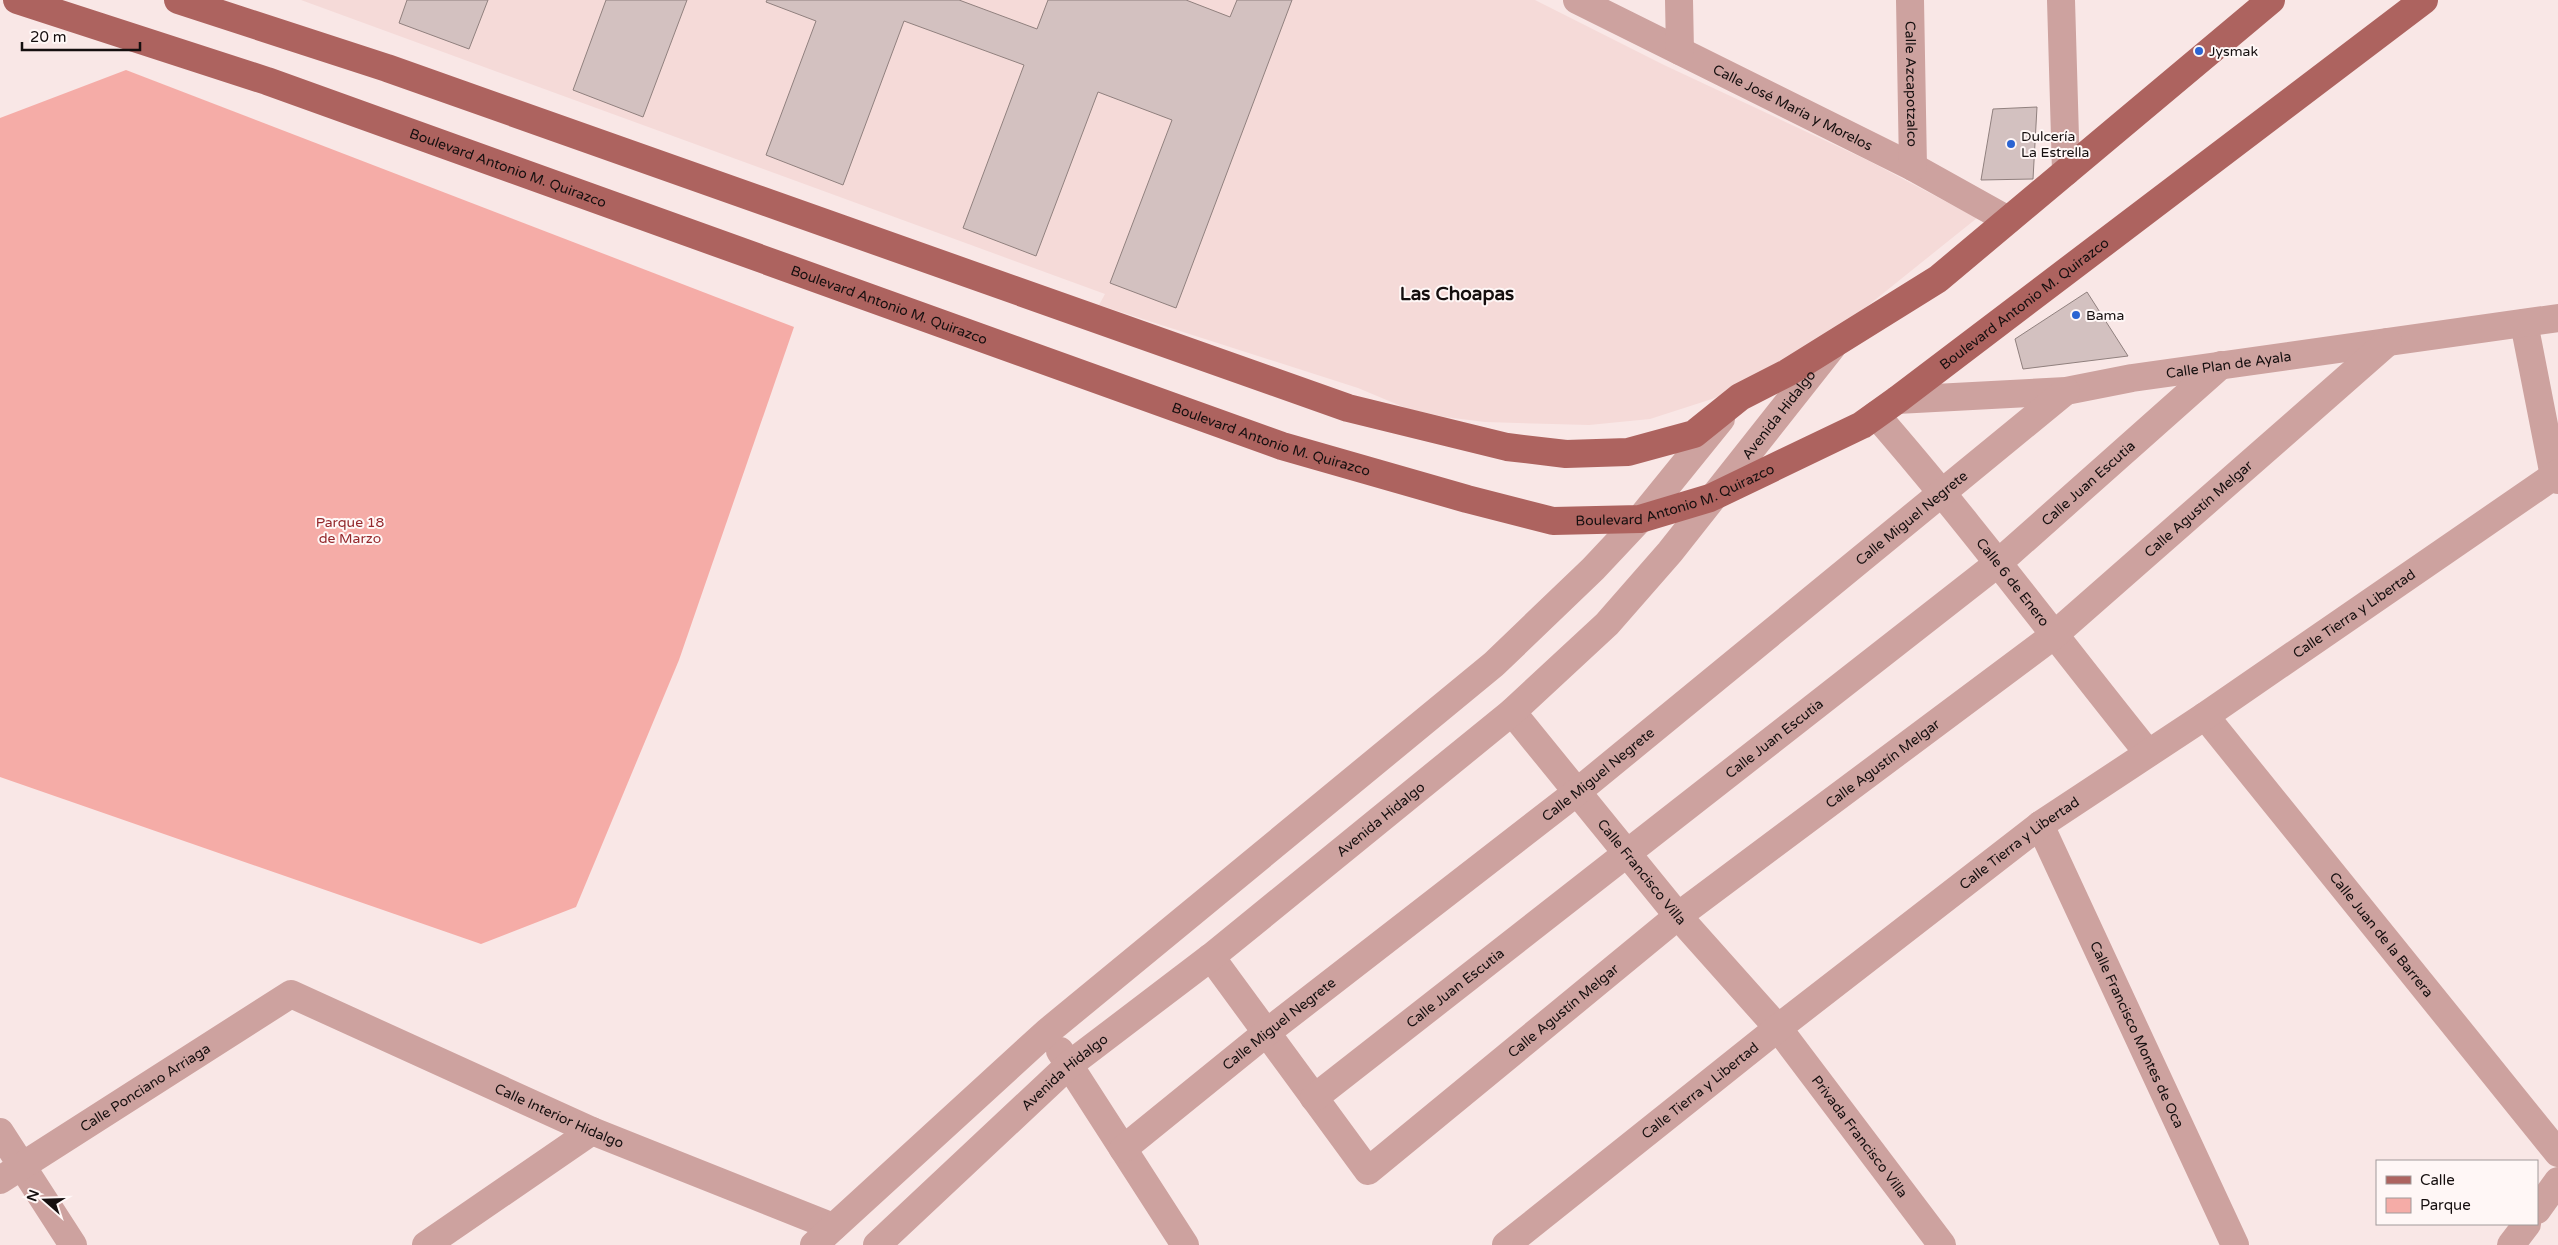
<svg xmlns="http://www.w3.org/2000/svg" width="2558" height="1245" font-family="'Varela Round',sans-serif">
  <rect width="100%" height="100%" fill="#f9e7e6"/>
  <polygon fill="#f5dad8" points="301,0 1535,0 1664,65 1869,161 1977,218 1825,340 1768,376 1712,399 1650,419 1589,425 1485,422 1445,417 1408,409 1358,388 1099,305 1105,294"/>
  <polygon fill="#f5aca7" points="126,70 794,327 679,660 576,907 481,944 0,777 0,118"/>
  <g fill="#d3c1c0" stroke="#90807e">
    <polygon points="407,0 488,0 469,49 399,23"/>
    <polygon points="606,0 687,0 643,117 573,90"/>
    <polygon points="767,0 959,0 1037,29 1048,0 1186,0 1230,17 1237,0 1292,0 1176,308 1110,283 1172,120 1098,92 1036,256 963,228 1024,65 904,21 843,185 766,155 816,21 766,2"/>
    <polygon points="2037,107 2033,179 1981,180 1993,109"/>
    <polygon points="2087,292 2128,356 2023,369 2015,339"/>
  </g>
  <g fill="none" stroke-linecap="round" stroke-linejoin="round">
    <g stroke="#cda29f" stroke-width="28">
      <path id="s1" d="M1577,0L1913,167L2008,220"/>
      <polyline points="1679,0 1680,51"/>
      <path id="s2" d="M1910,0L1913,167"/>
      <polyline points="2061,0 2066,172"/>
      <polyline points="2524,323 2554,476 2558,480"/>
      <path id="s3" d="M1897,400L2066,391L2132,378L2558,318"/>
      <path id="s4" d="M1876,415C1971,524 2057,640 2148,753"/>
      <path id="s5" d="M1512,712L1678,916L1778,1028L1942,1245"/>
      <path id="s6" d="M2205,716L2558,1153"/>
      <path id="s7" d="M2040,825L2235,1245"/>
      <path id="s8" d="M1211,957L1368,1171L1678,916L2053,636L2388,342"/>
      <polyline points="1060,1051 1185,1245"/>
      <path id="s9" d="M1314,1098L1997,564L2221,365"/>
      <polyline points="0,1132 73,1245"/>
      <path id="s10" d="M1123,1149L1266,1033L1577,792L2066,391"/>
      <path id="s11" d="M0,1180L291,994L592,1131L833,1227"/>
      <polyline points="2537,1210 2558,1181"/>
      <polyline points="426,1245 592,1131"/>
      <polyline points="814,1245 1047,1032 1494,664 1593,569 1640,519 1721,419"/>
      <path id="s12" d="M877,1245L1069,1065L1211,957L1512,712L1607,624L1670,552L1832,347"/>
      <path id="s13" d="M1506,1245L1778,1028L2040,825L2205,716L2558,473"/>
      <polyline points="2511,1245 2527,1224"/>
    </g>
    <g stroke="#ad635f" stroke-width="28">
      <path id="s14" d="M17,0L267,81L1282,446L1467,499L1553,521L1640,519L1710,498L1862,425L1897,400L2424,0"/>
      <polyline points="178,0 387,68 1348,408 1507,447 1566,454 1628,452 1694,434 1740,397 1787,373 1938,279 2271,0"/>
    </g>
  </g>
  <g fill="#2b64d2" stroke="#fff7f6" stroke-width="2">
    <circle cx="2199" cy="51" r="5"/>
    <circle cx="2011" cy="144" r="5"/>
    <circle cx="2076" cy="315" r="5"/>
  </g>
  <g text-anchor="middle" stroke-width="4" stroke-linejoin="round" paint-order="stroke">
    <g font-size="14" fill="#150f0f" stroke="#fff7f6" text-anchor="start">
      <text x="2209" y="56">Jysmak</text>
      <text x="2021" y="141">Dulcería<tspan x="2021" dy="16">La Estrella</tspan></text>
      <text x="2086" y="320">Bama</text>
    </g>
    <g font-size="14" fill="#150f0f" stroke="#fff7f6">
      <text dy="5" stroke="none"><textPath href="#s2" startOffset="84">Calle Azcapotzalco</textPath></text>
      <text dy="5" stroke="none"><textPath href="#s1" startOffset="241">Calle José María y Morelos</textPath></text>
      <text dy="5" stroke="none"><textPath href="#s14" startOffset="519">Boulevard Antonio M. Quirazco</textPath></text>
      <text dy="5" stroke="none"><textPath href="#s14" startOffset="924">Boulevard Antonio M. Quirazco</textPath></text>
      <text dy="5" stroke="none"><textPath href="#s14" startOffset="2154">Boulevard Antonio M. Quirazco</textPath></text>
      <text dy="5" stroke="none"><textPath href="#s3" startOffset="334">Calle Plan de Ayala</textPath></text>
      <text dy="5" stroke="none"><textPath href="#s12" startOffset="1230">Avenida Hidalgo</textPath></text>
      <text dy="5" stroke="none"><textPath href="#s14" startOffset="1329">Boulevard Antonio M. Quirazco</textPath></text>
      <text dy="5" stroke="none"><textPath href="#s9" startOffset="989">Calle Juan Escutia</textPath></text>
      <text dy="5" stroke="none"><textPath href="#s14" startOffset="1749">Boulevard Antonio M. Quirazco</textPath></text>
      <text dy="5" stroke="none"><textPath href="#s8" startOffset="1328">Calle Agustín Melgar</textPath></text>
      <text dy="5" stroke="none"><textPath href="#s10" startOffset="1010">Calle Miguel Negrete</textPath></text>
      <text dy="5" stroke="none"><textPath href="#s4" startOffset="216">Calle 6 de Enero</textPath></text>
      <text dy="5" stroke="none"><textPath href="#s13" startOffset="1058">Calle Tierra y Libertad</textPath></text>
      <text dy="5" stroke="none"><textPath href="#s9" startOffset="584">Calle Juan Escutia</textPath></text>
      <text dy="5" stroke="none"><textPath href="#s8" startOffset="922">Calle Agustín Melgar</textPath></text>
      <text dy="5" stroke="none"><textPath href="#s10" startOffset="605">Calle Miguel Negrete</textPath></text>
      <text dy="5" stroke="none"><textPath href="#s12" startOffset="660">Avenida Hidalgo</textPath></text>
      <text dy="5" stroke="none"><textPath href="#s13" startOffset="652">Calle Tierra y Libertad</textPath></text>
      <text dy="5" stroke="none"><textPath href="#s5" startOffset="206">Calle Francisco Villa</textPath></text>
      <text dy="5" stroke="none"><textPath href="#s6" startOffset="281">Calle Juan de la Barrera</textPath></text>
      <text dy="5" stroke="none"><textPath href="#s9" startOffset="179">Calle Juan Escutia</textPath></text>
      <text dy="5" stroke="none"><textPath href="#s8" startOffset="518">Calle Agustín Melgar</textPath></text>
      <text dy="5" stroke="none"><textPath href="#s10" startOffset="200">Calle Miguel Negrete</textPath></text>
      <text dy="5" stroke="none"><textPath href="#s7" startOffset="231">Calle Francisco Montes de Oca</textPath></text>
      <text dy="5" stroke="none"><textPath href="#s12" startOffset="255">Avenida Hidalgo</textPath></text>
      <text dy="5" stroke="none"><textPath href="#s11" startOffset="172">Calle Ponciano Arriaga</textPath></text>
      <text dy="5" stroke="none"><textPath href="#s13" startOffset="248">Calle Tierra y Libertad</textPath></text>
      <text dy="5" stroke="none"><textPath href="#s11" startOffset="640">Calle Interior Hidalgo</textPath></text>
      <text dy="5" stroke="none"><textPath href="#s5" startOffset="549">Privada Francisco Villa</textPath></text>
    </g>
    <g font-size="14" fill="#94282c" stroke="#fff7f6">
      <text x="350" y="527">Parque 18<tspan x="350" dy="16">de Marzo</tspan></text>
    </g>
    <g font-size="19" font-weight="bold" fill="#150f0f" stroke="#fff7f6">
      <text x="1457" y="300">Las Choapas</text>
    </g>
  </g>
  <rect x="2376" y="1160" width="162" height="65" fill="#fff7f6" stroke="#a19a9a"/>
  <rect x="2386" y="1176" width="25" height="8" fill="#ad635f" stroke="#a19a9a"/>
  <text x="2420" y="1185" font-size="15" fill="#150f0f">Calle</text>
  <rect x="2386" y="1198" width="25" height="15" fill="#f5aca7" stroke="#a19a9a"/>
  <text x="2420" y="1210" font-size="15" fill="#150f0f">Parque</text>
  <g transform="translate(45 1200) rotate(290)" stroke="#fff7f6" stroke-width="4" paint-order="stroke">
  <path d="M0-4L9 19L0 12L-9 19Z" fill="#150f0f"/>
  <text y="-8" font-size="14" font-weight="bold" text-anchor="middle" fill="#150f0f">N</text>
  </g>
  <path d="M22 42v8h118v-8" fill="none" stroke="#150f0f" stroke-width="2.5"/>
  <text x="30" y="42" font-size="15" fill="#150f0f" stroke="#fff7f6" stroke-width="4" paint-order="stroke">20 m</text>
</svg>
